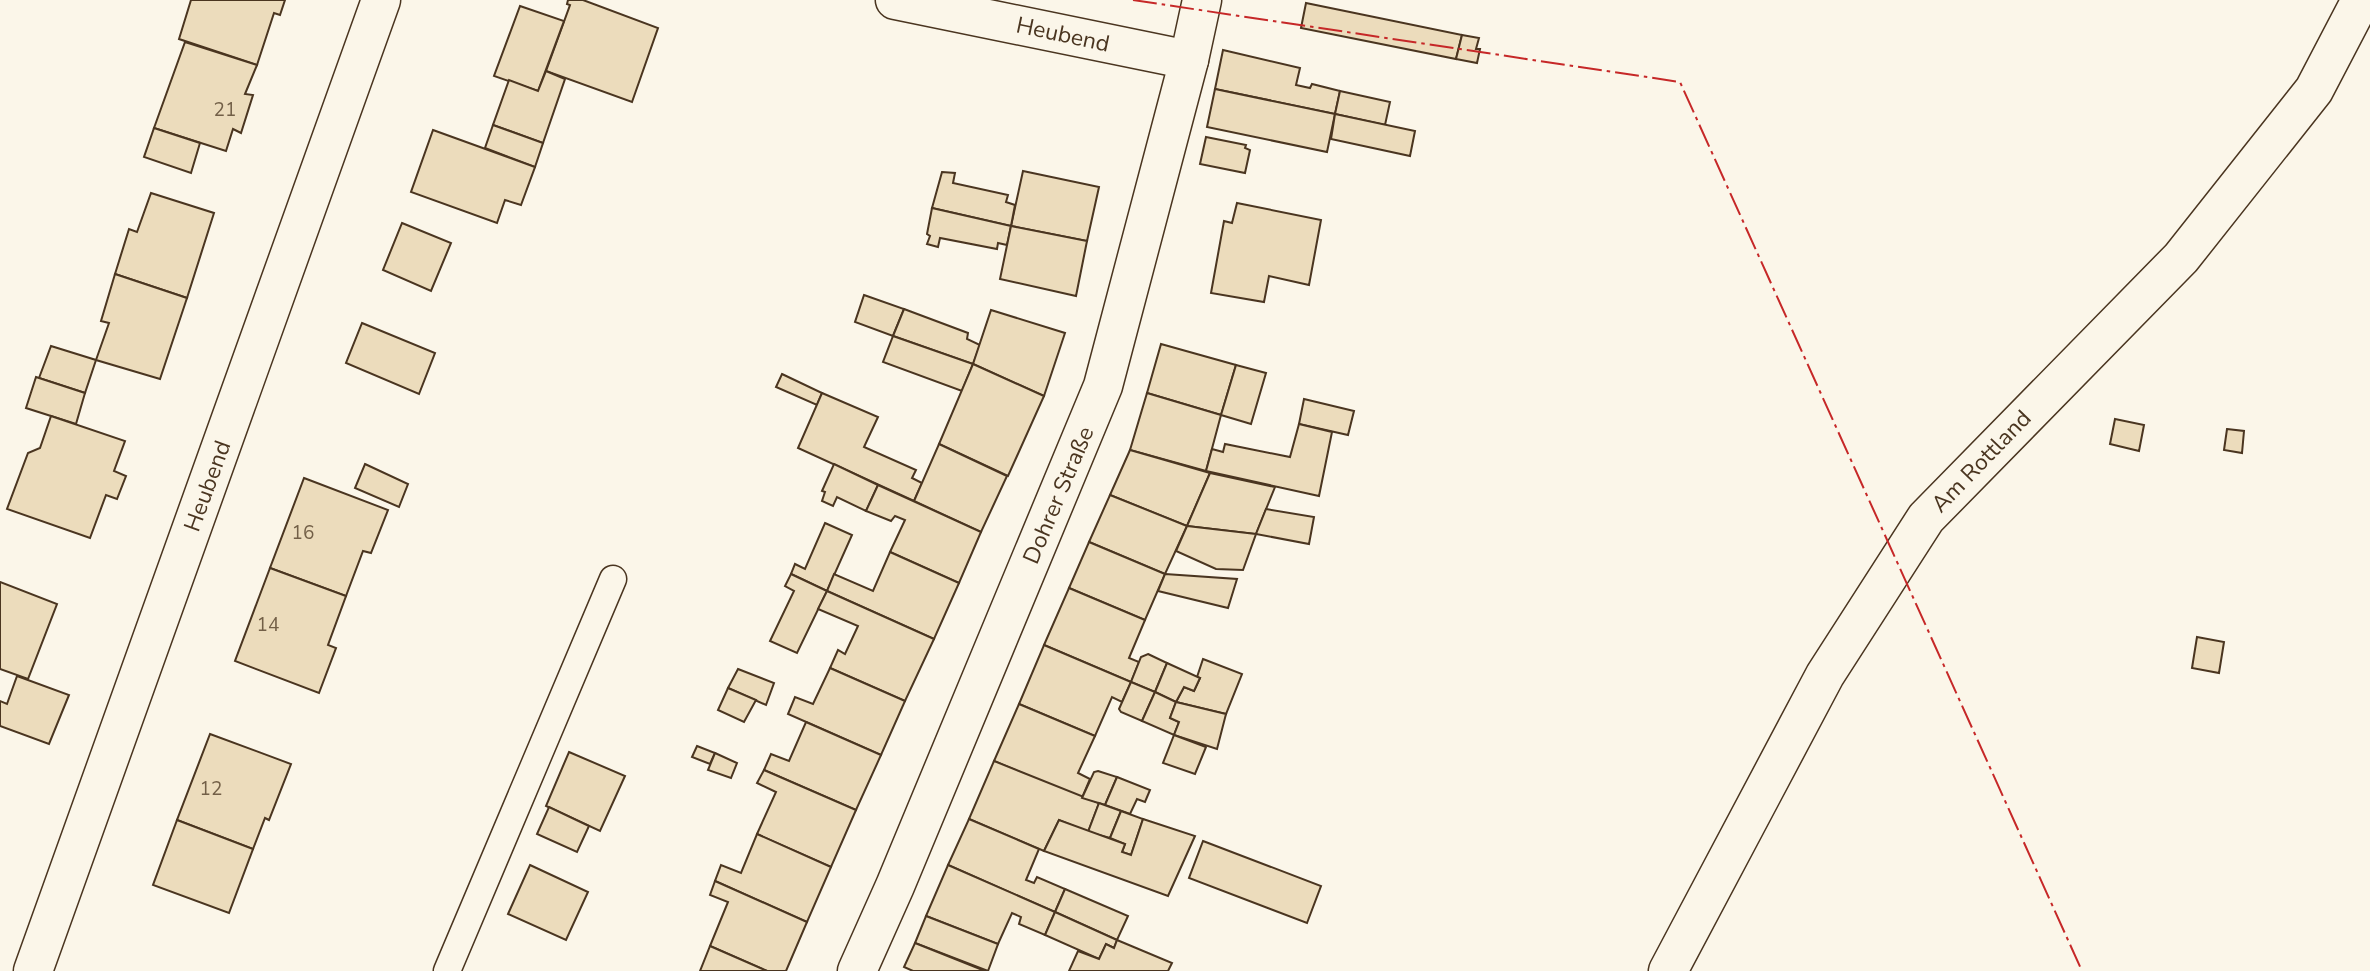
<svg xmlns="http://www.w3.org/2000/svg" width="2370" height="971" font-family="'Nunito Sans',sans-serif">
  <rect width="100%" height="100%" fill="#fbf6e9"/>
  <g fill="#ecdcbc" stroke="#4a3520" stroke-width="2">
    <polygon points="191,0 285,0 280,15 274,13 257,65 179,39"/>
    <polygon points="568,0 583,0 658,28 632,102 546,71 570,5 567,4"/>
    <polygon points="1306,3 1462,35 1456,59 1301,28"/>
    <polygon points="520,6 564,21 538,91 494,76"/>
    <polygon points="1462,35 1479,38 1476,49 1480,49 1477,63 1456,59"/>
    <polygon points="185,42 257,65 245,94 253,95 241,133 233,129 226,151 154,128"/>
    <polygon points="1223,50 1300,68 1296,85 1310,88 1312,84 1340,91 1335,114 1215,89"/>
    <polygon points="546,71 565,79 543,143 493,125 509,80 538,91"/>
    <polygon points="1215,89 1335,114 1327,152 1207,127"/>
    <polygon points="1340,91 1390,102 1385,125 1335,114"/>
    <polygon points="1335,114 1415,131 1410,156 1331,139"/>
    <polygon points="493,125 543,143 535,167 485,148"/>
    <polygon points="154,128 200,143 191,173 144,157"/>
    <polygon points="433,130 535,167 521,205 505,200 497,223 411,192"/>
    <polygon points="1206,137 1246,145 1245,148 1250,150 1245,173 1200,164"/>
    <polygon points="1023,171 1099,187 1087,241 1011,226"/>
    <polygon points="942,172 955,173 953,183 1008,195 1006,202 1015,205 1011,226 932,208"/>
    <polygon points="151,193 214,213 187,298 115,274 129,229 137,232"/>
    <polygon points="1237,203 1321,220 1309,285 1269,276 1264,302 1211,293 1224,221 1232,223"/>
    <polygon points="932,208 1011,226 1007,245 998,243 997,249 940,238 938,247 927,244 930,236 927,234"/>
    <polygon points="402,223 451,243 431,291 383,270"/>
    <polygon points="1011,226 1087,241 1076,296 1000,279"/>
    <polygon points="115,274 187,298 160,379 96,360 109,323 101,321"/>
    <polygon points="864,295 904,309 893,336 855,322"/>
    <polygon points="904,309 968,333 967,339 980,345 973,364 893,336"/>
    <polygon points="991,310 1065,333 1044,396 973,364"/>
    <polygon points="362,323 435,353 419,394 346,363"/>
    <polygon points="893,336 973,364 962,391 883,362"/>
    <polygon points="1161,344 1236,365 1221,415 1147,393"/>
    <polygon points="51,346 96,360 85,393 39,378"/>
    <polygon points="973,364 1044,396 1008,476 939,444"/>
    <polygon points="1236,365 1266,373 1251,424 1221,415"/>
    <polygon points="782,374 822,393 817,405 776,387"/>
    <polygon points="36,377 85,393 76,424 26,408"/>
    <polygon points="822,393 878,417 864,447 916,470 912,478 922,483 914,501 798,448"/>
    <polygon points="1147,393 1221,415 1206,471 1130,450"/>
    <polygon points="1304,399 1354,411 1348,435 1299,424"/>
    <polygon points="51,416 125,441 114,471 126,476 117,499 106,495 90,538 7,509 28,453 40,448"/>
    <polygon points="2115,419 2144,425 2139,451 2110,444"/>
    <polygon points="1299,424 1332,432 1319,496 1206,471 1212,449 1223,452 1225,444 1290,457"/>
    <polygon points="2227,429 2244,431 2242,453 2224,450"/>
    <polygon points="939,444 1007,476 981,532 914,501"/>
    <polygon points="1130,450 1210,473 1187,526 1110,495"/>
    <polygon points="365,464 408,484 399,507 355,488"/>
    <polygon points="834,464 878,485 866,511 837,497 833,506 822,501 825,492 822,491"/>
    <polygon points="1210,473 1275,487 1256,534 1187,526"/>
    <polygon points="304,478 388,510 371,553 363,551 346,596 270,568"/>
    <polygon points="878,485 981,532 959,583 890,552 905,520 895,516 891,521 866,511"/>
    <polygon points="1110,495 1187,526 1165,574 1089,542"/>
    <polygon points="1266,509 1314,517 1309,544 1256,534"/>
    <polygon points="825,523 852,535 827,591 791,574 795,564 805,569"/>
    <polygon points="1187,526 1256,534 1243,570 1216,569 1176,551"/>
    <polygon points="1089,542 1165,574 1145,620 1069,588"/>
    <polygon points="890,552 959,583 934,639 827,591 834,574 873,591"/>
    <polygon points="270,568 346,596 328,645 336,648 319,693 235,661"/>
    <polygon points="791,574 827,591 797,653 770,641 794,591 785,586"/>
    <polygon points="1165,574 1237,579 1228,608 1158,591"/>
    <polygon points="0,582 57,604 28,679 0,669"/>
    <polygon points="1069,588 1145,620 1129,658 1139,662 1131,682 1044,645"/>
    <polygon points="827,591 934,639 905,701 830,668 838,650 845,654 858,626 818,609"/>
    <polygon points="2197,637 2224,642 2219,673 2192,668"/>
    <polygon points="1044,645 1131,682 1122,702 1112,697 1095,736 1019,704"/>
    <polygon points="1148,654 1167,663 1155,692 1131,682 1141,657"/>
    <polygon points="1203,659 1242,674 1226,714 1176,702 1184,687 1194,691 1200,678 1197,677"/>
    <polygon points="1167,663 1200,678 1194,691 1184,687 1176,702 1155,692"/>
    <polygon points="830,668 905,701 881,755 788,714 795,697 813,704"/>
    <polygon points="738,669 774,683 766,705 728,688"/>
    <polygon points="17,676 69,695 49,744 0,726 0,701 7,704"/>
    <polygon points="1131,682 1155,692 1142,721 1121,712 1119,709"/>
    <polygon points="728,688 756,700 744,722 718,710"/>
    <polygon points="1155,692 1176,702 1170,718 1179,722 1174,735 1142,721"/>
    <polygon points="1176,702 1226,714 1217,749 1174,735 1179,722 1170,718"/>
    <polygon points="1019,704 1095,736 1078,773 1090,779 1082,798 994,761"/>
    <polygon points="806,722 881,755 856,810 764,770 771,754 789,761"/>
    <polygon points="210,734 291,764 269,820 265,818 253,849 177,820"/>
    <polygon points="1174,735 1206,747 1195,774 1163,763"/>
    <polygon points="697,746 715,753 710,764 692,757"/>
    <polygon points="569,752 625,776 600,831 546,806"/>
    <polygon points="715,753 737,763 731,778 708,770"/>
    <polygon points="994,761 1099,803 1088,832 1059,820 1044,851 969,819"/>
    <polygon points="764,770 856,810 831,867 757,834 776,792 757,783"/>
    <polygon points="1098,771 1117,777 1105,805 1082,798 1094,772"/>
    <polygon points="1117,777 1150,790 1145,802 1137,799 1130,814 1105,805"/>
    <polygon points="1099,803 1121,811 1110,838 1088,832"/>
    <polygon points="549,807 589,826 577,852 537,834"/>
    <polygon points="1121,811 1143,819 1131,855 1122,852 1125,844 1110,838"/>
    <polygon points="969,819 1039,849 1026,880 1034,883 1037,877 1065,889 1055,912 948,865"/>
    <polygon points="1143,819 1195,836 1168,896 1044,851 1059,820 1125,844 1122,852 1131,855"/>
    <polygon points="177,820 253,849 229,913 153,885"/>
    <polygon points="757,834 831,867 807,922 715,881 721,865 741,873"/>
    <polygon points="1203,841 1321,886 1307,923 1189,878"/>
    <polygon points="530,865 588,892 566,940 508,914"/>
    <polygon points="948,865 1055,912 1045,935 1019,924 1021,917 1012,913 998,944 926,916"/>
    <polygon points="715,881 807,922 786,971 767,971 710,946 728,902 710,895"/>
    <polygon points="1065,889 1128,916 1117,940 1055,912"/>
    <polygon points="1055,912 1117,940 1114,948 1106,944 1099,959 1045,935"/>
    <polygon points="926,916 998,944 988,971 915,943"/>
    <polygon points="1117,940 1172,963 1168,971 1069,971 1078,951 1099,959 1106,944 1114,948"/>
    <polygon points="915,943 985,971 913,971 904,967"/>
    <polygon points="710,946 767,971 700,971"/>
  </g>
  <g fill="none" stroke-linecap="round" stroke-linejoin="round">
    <defs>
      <polyline id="service" points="447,971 613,579"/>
      <g id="minor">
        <polyline points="895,0 1189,60"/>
        <polyline points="33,971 381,0"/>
        <polyline points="857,971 895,886 1103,386 1189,60 1202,0"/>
        <polyline points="1668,971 1825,675 1926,518 2181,258 2314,90 2361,0"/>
      </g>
    </defs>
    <use href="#service" stroke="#4a3520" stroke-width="29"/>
    <use href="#minor" stroke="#4a3520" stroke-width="41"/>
    <use href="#service" stroke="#fbf6e9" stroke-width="26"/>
    <use href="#minor" stroke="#fbf6e9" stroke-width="38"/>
    <polyline stroke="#c62828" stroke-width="2" stroke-dasharray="24 5 3.5 5" stroke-linecap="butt" points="1133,0 1680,82 2082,971"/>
  </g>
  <g text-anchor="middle" stroke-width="5" stroke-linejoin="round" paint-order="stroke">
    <g font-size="19" fill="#725f47">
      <text x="225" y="116">21</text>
      <text x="303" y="539">16</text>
      <text x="268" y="631">14</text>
      <text x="211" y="795">12</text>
    </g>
    <g font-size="23" fill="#4a3520" stroke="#fbf6e9">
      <text transform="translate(1063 34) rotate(12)" y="8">Heubend</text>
      <text transform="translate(1981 461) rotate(-46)" y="8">Am Rottland</text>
      <text transform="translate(207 486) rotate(-70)" y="8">Heubend</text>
      <text transform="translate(1058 495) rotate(-67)" y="8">Dohrer Straße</text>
    </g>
  </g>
</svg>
